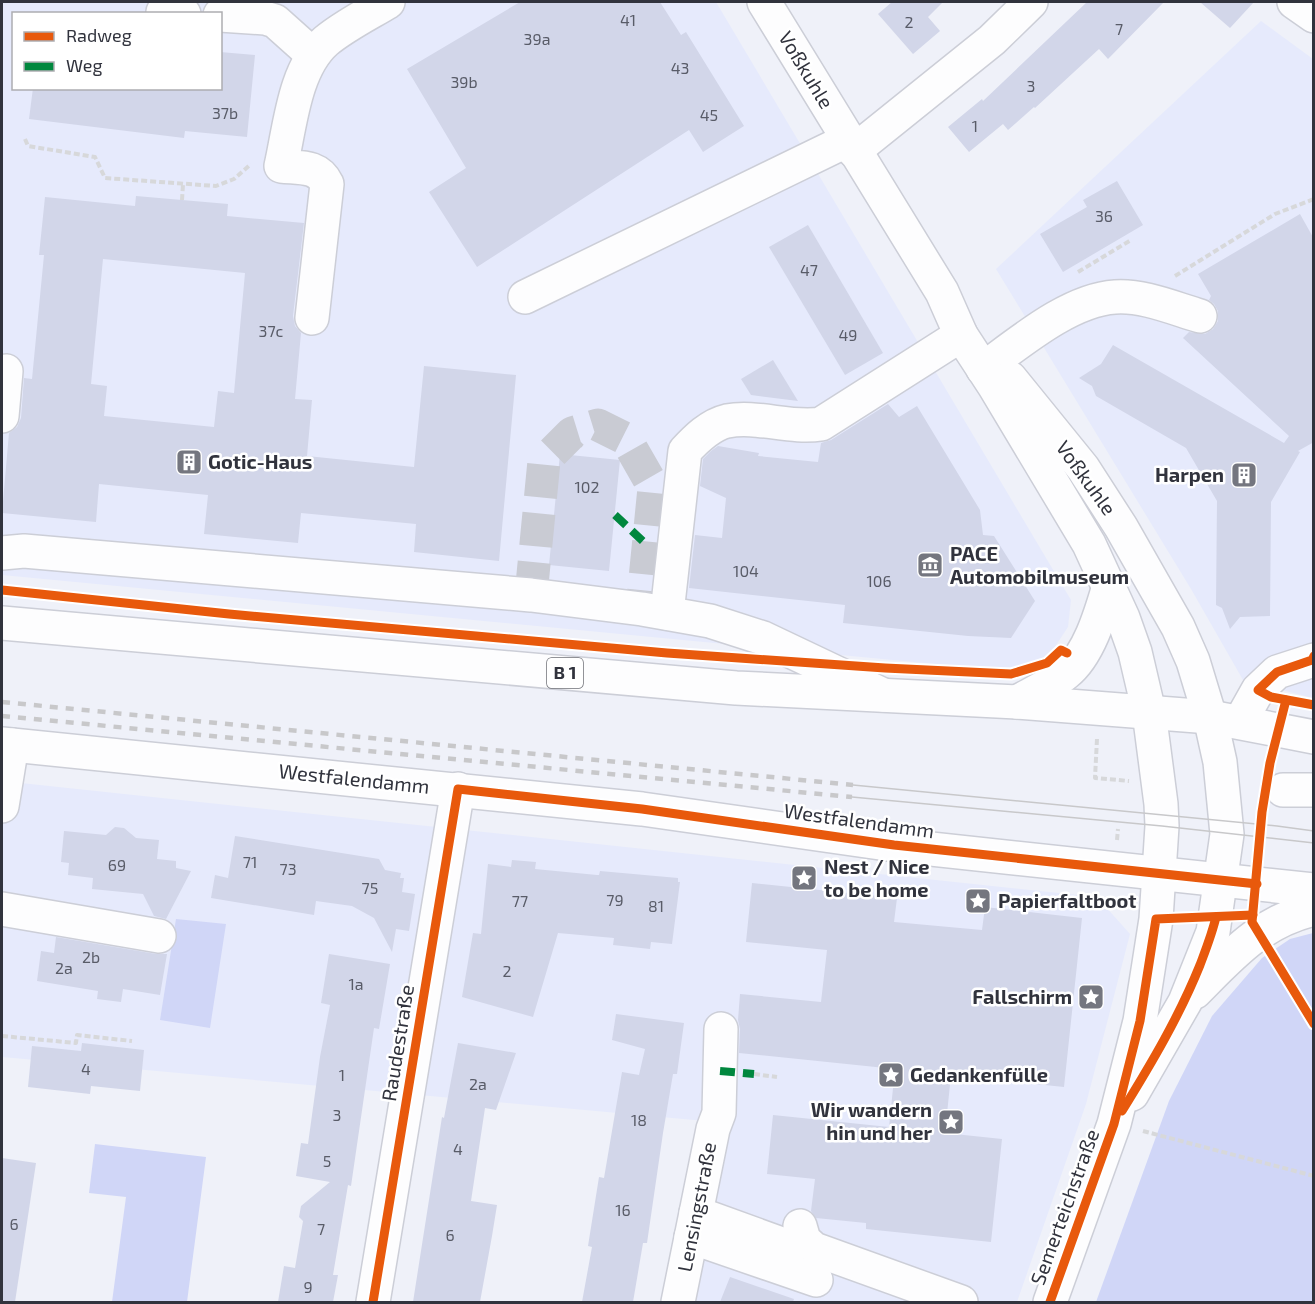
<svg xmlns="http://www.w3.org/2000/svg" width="1315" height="1304" font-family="'Exo 2',sans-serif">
  <rect width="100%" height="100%" fill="#eff1f9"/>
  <g fill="#e6eafc" fill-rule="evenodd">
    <path d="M2,2H716L1071,600L1068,627L1045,662L1008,671L2,575ZM14,14H220V88H14Z"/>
    <polygon points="1261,21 1313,59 1313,698 1243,680 1191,589 996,269"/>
    <polygon points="2,781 1097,897 1130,934 1086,1104 1017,1302 692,1302 727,1123 2,1057"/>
  </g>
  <g fill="#d0d6f7">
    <polygon points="176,919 226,924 210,1028 160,1020"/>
    <polygon points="1313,933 1313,1302 1096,1302 1169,1101 1212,1016 1262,958 1290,939"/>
    <polygon points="95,1144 206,1157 187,1302 112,1302 126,1197 89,1193"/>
  </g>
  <g fill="#d2d6e9" fill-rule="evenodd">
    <polygon points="520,2 660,2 681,35 686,32 744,126 703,152 689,130 477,267 429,192 466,168 407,69"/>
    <polygon points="892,2 943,2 928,17 940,31 913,54 878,14"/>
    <polygon points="1087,2 1164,2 1108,59 1099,49 1035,108 1034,107 1008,130 1003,124 969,152 948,127 982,99 983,101"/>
    <polygon points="1200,2 1254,2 1230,28"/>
    <polygon points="220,52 255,55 247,137 185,131 184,138 29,119 33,88 220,88"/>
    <polygon points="1117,181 1143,225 1063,272 1040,234 1087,207 1083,200"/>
    <path d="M136,196L228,204L227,216L304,223L293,316L295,326L301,333L295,399L312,400L307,456L414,467L424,366L516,375L499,561L414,552L416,524L301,513L298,543L204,534L208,495L99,484L96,522L2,513L9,433L17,427L21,418L24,378L32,379L44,255H39L45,197L135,206ZM103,259L245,273L234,393L218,391L214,427L104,416L107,386L91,384Z"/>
    <polygon points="1300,214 1314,239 1314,442 1298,451 1300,452 1271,502 1270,616 1240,617 1230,629 1222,608 1216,605 1217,501 1186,448 1096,396 1092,386 1079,378 1101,364 1113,345 1284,443 1289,436 1183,338 1189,332 1205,334 1213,329 1218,321 1218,311 1214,304 1209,300 1211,296 1198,274"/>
    <polygon points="808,225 883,353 845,375 769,247"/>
    <polygon points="773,360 798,401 751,395 741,379"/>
    <polygon points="888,404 899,417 917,406 980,510 983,535 994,536 1035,601 1011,638 968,636 843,623 845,605 689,588 695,535 722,538 726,498 700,486 703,459 711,451 718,446 759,453 758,456 818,462 821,443 831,440"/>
    <polygon points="560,454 620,460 609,571 549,565"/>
    <polygon points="115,827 124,828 136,838 159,840 157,859 176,861 176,868 191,871 166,919 154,916 143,894 92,889 93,878 68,875 69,863 61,862 64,831 106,835"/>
    <polygon points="235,836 379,859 385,870 401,873 400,878 404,878 402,892 415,894 409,931 396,929 392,952 374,918 352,906 316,901 314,915 211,898 215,875 228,878"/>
    <polygon points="512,860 536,862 535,869 597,875 599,875 600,871 678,878 678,882 680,882 672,944 651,942 650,949 613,945 614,938 558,933 533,1017 462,997 473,933 481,934 488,864 511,867"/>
    <polygon points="752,883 897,898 894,922 982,930 985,907 1082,918 1064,1087 951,1075 945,1133 1002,1139 991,1242 866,1229 866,1223 816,1218 811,1211 815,1179 767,1174 773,1115 889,1127 895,1069 739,1053 740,1029 738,1020 740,994 821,1002 827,950 746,942"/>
    <polygon points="56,937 156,954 167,954 160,995 123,989 121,1002 97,999 98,991 37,981 41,951 54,953"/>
    <polygon points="329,954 390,964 379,1029 374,1028 351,1186 348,1185 333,1275 338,1275 333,1302 278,1302 284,1266 295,1268 303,1221 299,1217 301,1206 330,1182 296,1176 301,1143 308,1144 320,1057 330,1005 321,1003"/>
    <polygon points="616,1014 684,1023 677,1074 673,1074 663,1133 647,1243 643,1243 633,1302 582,1302 592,1247 588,1246 599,1177 604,1178 622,1072 639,1075 645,1049 612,1040"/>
    <polygon points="82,1043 144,1050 140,1091 91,1086 90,1094 28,1087 32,1046 81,1051"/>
    <polygon points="458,1043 516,1053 496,1110 485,1108 471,1201 497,1205 492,1236 480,1302 413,1302 442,1117 444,1118"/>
    <polygon points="2,1158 36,1163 15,1302 2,1302"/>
    <polygon points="730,1277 794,1299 793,1302 720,1302"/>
  </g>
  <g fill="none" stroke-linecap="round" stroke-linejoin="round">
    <polyline stroke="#c9cbd3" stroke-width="33" stroke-dasharray="33 16" stroke-linecap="butt" points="531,595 544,461 572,433 598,425 626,439 654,488 642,609"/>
    <defs>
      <g id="minor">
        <polyline points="764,2 942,292 961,335 995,387 1089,544 1123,618 1135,652 1149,712"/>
        <polyline points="1294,2 1314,16"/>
        <polyline points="163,12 184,14"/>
        <polyline points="220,15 265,18 275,21 313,55"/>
        <polyline points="854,151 992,40 1031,2"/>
        <polyline points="525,297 848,140"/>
        <path d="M312,318L327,184C318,165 300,168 281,166C290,127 294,69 326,41C344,26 368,14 388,2"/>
        <path d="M983,369C1019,343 1069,300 1115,297C1143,295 1173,308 1200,316"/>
        <polyline points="1010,378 1083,468 1121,527 1178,627 1193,661 1210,717"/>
        <polyline points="2,416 6,371"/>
        <polyline points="2,553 24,551 531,595 642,609 710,621 763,638 883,695"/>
        <path d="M667,613L685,451C696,439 710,425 727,421C757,415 790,429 821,424L961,335"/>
        <polyline points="1240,722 1258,690 1277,672 1314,660"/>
        <polyline points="1283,790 1314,790"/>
        <polyline points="2,806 12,745"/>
        <polyline points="2,909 159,936"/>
        <polyline points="696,1213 787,1246 802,1248"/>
        <polyline points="800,1226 804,1240 814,1249 961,1302"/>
        <polyline points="691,1237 816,1280"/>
        <polyline points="373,1302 458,789"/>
        <polyline points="678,1302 713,1129 719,1113 721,1029"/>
      </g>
      <g id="major">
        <polyline points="2,623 736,688 1017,702 1210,717 1314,737"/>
        <path d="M1017,702C1033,693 1051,685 1066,673C1089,655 1101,613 1109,586"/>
        <polyline points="2,744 642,809 894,845 1314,890"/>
        <path d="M1195,992C1232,955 1260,922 1314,909"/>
        <polyline points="1132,1094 1185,1002 1213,932 1227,834 1220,762 1210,717"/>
        <polyline points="1050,1302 1114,1124 1140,1021 1156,919 1162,826 1161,804 1149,712"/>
      </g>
    </defs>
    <use href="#minor" stroke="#ccced7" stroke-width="36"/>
    <use href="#major" stroke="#ccced7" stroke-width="36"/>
    <g stroke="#d7d8da" stroke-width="4" stroke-dasharray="6 3" stroke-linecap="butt">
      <polyline points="25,139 28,146 95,157 105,178 216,186 234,179 251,164"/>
      <polyline points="182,200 183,184"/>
      <polyline points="1078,272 1131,240"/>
      <polyline points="1175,276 1275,214 1314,199"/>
      <polyline points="1097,739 1095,778 1129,781"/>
      <polyline points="1117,840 1118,829"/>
      <polyline points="1259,853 1260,841"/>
      <polyline points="1273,958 1314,1024"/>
      <polyline points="2,1036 76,1043 77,1035 132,1041"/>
      <polyline points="754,1074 777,1077"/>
      <polyline points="1143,1131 1314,1176"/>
    </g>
    <use href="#minor" stroke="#fdfdfe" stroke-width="33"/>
    <use href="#major" stroke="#fdfdfe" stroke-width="33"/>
    <g stroke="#c8c8ca" stroke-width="1.5">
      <polyline points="853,785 1277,826 1314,831"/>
      <polyline points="852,797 1162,826 1314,843"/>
    </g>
    <g stroke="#c8c8ca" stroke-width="4.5" stroke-dasharray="8 8" stroke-linecap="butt">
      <polyline points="2,702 853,785"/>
      <polyline points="2,716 852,797"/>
    </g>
    <g stroke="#00873e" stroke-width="8" stroke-dasharray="15 8" stroke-linecap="butt">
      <polyline points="615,515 648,546"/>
      <polyline points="720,1071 754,1074"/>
    </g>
    <defs>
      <g id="cycleway">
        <polyline points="2,590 229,614 667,653 885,668 1011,674 1047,663 1061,650 1067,653"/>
        <polyline points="1314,656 1312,660 1277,672 1258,690 1271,697 1314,705"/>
        <polyline points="1286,700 1270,763 1262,812 1252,922 1314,1024"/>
        <path d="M1122,1111C1151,1064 1179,1017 1200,965C1206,949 1212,934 1216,917"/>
        <polyline points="373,1302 458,789 642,809 894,845 1257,884"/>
        <polyline points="1050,1302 1114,1124 1140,1021 1156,919 1253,915"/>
      </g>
    </defs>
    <use href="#cycleway" stroke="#fff" stroke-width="13"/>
    <use href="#cycleway" stroke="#e8590c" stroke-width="9"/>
  </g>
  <defs>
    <symbol id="building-square" viewBox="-11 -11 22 22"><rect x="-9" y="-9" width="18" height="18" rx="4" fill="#74767f" stroke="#fff"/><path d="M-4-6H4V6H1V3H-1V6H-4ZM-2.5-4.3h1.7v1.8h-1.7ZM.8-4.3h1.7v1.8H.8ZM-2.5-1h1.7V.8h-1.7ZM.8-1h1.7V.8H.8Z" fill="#fff"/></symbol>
    <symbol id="museum-square" viewBox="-11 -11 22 22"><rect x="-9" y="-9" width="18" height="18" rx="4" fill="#74767f" stroke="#fff"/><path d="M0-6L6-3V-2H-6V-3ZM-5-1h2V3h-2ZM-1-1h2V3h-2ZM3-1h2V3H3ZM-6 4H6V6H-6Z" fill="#fff"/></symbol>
    <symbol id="sight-square" viewBox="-11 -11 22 22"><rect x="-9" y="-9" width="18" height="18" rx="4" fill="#74767f" stroke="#fff"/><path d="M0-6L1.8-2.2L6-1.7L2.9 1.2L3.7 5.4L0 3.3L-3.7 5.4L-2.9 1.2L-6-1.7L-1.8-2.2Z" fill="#fff"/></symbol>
  </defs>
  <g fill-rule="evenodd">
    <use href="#building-square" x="174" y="447" width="30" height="30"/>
    <use href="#building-square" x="1229" y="460" width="30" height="30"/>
    <use href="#museum-square" x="915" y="550" width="30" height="30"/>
    <use href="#sight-square" x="789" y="863" width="30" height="30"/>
    <use href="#sight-square" x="963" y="886" width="30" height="30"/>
    <use href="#sight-square" x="1076" y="982" width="30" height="30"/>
    <use href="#sight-square" x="876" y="1060" width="30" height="30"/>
    <use href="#sight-square" x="936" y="1107" width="30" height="30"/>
  </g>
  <g text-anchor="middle" stroke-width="5" stroke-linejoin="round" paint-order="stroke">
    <g font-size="16" fill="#595c68">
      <text x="628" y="26">41</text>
      <text x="909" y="28">2</text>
      <text x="1119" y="35">7</text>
      <text x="537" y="45">39a</text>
      <text x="680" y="74">43</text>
      <text x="464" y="88">39b</text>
      <text x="1031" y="92">3</text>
      <text x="225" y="119">37b</text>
      <text x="709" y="121">45</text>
      <text x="975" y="132">1</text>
      <text x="1104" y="222">36</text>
      <text x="809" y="276">47</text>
      <text x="271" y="337">37c</text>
      <text x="848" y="341">49</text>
      <text x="587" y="493">102</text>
      <text x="746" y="577">104</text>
      <text x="879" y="587">106</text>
      <text x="250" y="868">71</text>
      <text x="117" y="871">69</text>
      <text x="288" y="875">73</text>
      <text x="370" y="894">75</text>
      <text x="615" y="906">79</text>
      <text x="520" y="907">77</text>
      <text x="656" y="912">81</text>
      <text x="91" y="963">2b</text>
      <text x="64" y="974">2a</text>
      <text x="507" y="977">2</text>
      <text x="356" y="990">1a</text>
      <text x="86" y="1075">4</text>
      <text x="342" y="1081">1</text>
      <text x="478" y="1090">2a</text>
      <text x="337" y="1121">3</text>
      <text x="639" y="1126">18</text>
      <text x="458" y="1155">4</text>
      <text x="327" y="1167">5</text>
      <text x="623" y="1216">16</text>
      <text x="14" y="1230">6</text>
      <text x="321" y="1235">7</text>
      <text x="450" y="1241">6</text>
      <text x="308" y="1293">9</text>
    </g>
    <rect fill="#fff" stroke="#6f7077" stroke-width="1.5" x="547" y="658" width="36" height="30" rx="4.5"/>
    <g font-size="18" font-weight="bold" fill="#31333d">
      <text x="565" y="679">B 1</text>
    </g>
    <g font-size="20" fill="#31333d" stroke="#fff">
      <text transform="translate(806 70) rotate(59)" y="7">Voßkuhle</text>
      <text transform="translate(1086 478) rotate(54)" y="7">Voßkuhle</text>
      <text transform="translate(354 779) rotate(6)" y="7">Westfalendamm</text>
      <text transform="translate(859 821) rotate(8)" y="7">Westfalendamm</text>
      <text transform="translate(398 1043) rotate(-81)" y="7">Raudestraße</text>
      <text transform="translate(697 1207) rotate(-79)" y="7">Lensingstraße</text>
      <text transform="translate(1065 1207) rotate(-70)" y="7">Semerteichstraße</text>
    </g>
    <g font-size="20" font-weight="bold" fill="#31333d" stroke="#fff" text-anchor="start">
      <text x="208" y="469">Gotic-Haus</text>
      <text x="1224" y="482" text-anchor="end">Harpen</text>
      <text x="950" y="561">PACE<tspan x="950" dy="23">Automobilmuseum</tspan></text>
      <text x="824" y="874">Nest / Nice<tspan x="824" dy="23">to be home</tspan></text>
      <text x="998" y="908">Papierfaltboot</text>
      <text x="1072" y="1004" text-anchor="end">Fallschirm</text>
      <text x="910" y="1082">Gedankenfülle</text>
      <text x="932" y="1117" text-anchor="end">Wir wandern<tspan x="932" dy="23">hin und her</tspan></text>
    </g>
  </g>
  <rect width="1315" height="1304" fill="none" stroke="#31333d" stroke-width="6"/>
  <rect x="12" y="12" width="210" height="78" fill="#ffffff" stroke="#adadb1" stroke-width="1.5"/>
  <rect x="24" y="32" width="30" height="9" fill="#e8590c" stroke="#adadb1" stroke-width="1.5"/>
  <text x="66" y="42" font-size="18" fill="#31333d">Radweg</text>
  <rect x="24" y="62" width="30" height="9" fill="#00873e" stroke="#adadb1" stroke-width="1.5"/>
  <text x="66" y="72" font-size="18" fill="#31333d">Weg</text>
</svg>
